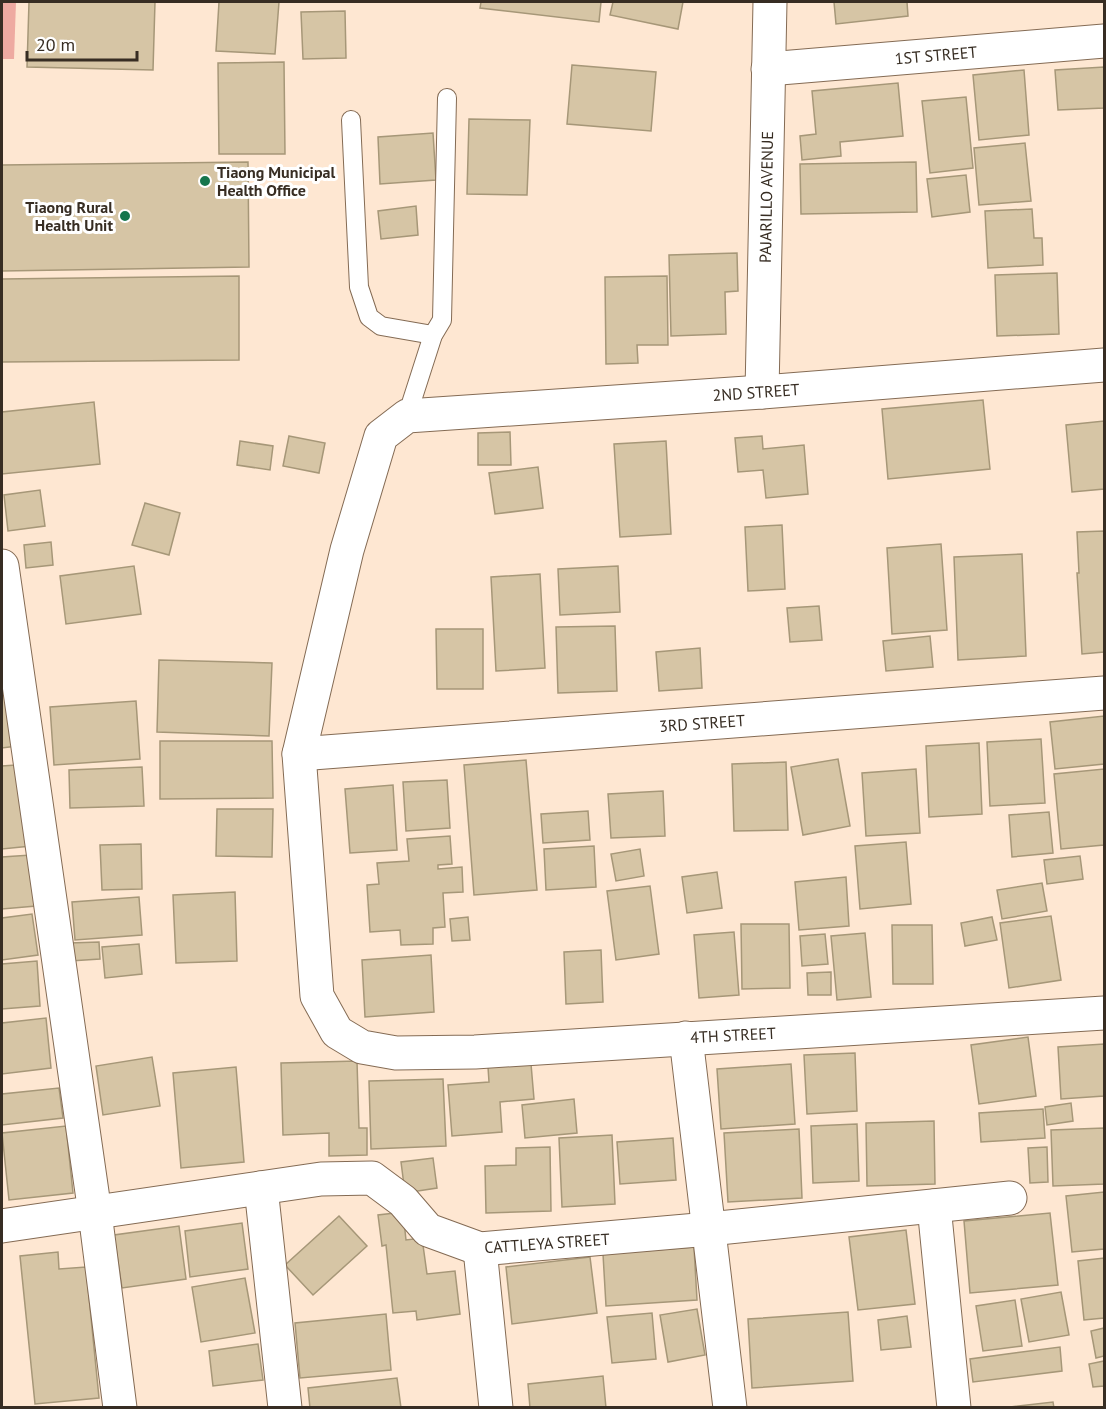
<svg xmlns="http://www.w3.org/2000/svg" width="1106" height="1409" font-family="'PT Sans',sans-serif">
  <rect width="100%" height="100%" fill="#fee7d2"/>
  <polygon fill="#eeaaa1" points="2,2 16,2 14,59 2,59"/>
  <g fill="#d6c5a5" stroke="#a69778" stroke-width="1.5">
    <polygon points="29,2 155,2 153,70 27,67"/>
    <polygon points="219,2 279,2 275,54 216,51"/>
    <polygon points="481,2 601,2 599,22 480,8"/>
    <polygon points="613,2 683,2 678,29 610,15"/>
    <polygon points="834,2 907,2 908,16 836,24"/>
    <polygon points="345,11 346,58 303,59 301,12"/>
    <polygon points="284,62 285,154 219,154 218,63"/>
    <polygon points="572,65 656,72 651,131 567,124"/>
    <polygon points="1104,67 1104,108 1058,110 1055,70"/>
    <polygon points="1024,70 1029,135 979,140 973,75"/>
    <polygon points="898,83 903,136 840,142 841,156 802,160 800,136 816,134 812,91"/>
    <polygon points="966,97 973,168 930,173 922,101"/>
    <polygon points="469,119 530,120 527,195 467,194"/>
    <polygon points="433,133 436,180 380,184 378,137"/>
    <polygon points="1025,143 1031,201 979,205 974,148"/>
    <polygon points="248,162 249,267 2,271 2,165"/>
    <polygon points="916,162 917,212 801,214 800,164"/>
    <polygon points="966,175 970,212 932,217 927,179"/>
    <polygon points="416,206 418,235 381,239 378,211"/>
    <polygon points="1032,209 1034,238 1042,238 1043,265 988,268 985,211"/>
    <polygon points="737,253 738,291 725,292 726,334 671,336 669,255"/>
    <polygon points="1057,273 1059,334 997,336 995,275"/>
    <polygon points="239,276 239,360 2,362 2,279"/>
    <polygon points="667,276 668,345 637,345 638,363 606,364 605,277"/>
    <polygon points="983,400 990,469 888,479 882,409"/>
    <polygon points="94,402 100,464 2,474 2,412"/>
    <polygon points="1104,421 1104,489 1072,492 1066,425"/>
    <polygon points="510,432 511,465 478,465 478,433"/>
    <polygon points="289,436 325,443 319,473 283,466"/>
    <polygon points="762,436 763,449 804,445 808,494 766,498 763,470 738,472 735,438"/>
    <polygon points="240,441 273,446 270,470 237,465"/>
    <polygon points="666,441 671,534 620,537 614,444"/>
    <polygon points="538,467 543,508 495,514 489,473"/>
    <polygon points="40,490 45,526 8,531 4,495"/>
    <polygon points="145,503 180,513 169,555 132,545"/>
    <polygon points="782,525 785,589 748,591 745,527"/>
    <polygon points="1104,531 1104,652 1082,654 1077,573 1079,573 1077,532"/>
    <polygon points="51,542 53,565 26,568 24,545"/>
    <polygon points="941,544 947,630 892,634 887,548"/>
    <polygon points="1022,554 1026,656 958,660 954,557"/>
    <polygon points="134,566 141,614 66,624 60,576"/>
    <polygon points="618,566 620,612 560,615 558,569"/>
    <polygon points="540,574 545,668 496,671 491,577"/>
    <polygon points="819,606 822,640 790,642 787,608"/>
    <polygon points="615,626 617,691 558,693 556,627"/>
    <polygon points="436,629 483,629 483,689 437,689"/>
    <polygon points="2,636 17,746 2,748"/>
    <polygon points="930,636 933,667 886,671 883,641"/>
    <polygon points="700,648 702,688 659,691 656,652"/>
    <polygon points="159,660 272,663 269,736 157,732"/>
    <polygon points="136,701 140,759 54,765 50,707"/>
    <polygon points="1104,716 1104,764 1055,769 1050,722"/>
    <polygon points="1041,739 1045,803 990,806 987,742"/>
    <polygon points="160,741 272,741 273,798 160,799"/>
    <polygon points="979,743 982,814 929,817 926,746"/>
    <polygon points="838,759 850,826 803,835 791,767"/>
    <polygon points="526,760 537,890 474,895 464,765"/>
    <polygon points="786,762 788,830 734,831 732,764"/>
    <polygon points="16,765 31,846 2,849 2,766"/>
    <polygon points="142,767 144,806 70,808 69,770"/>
    <polygon points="916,769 920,833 866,836 862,773"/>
    <polygon points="1104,769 1104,845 1061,849 1054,774"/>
    <polygon points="447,780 450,828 406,831 403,782"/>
    <polygon points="393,785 397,850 350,853 345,789"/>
    <polygon points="663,791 665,836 611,838 608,794"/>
    <polygon points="217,809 273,809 272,857 216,856"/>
    <polygon points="588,811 590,840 543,843 541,814"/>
    <polygon points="1049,812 1053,853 1012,857 1009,815"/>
    <polygon points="450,836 452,864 438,865 438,869 462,867 463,892 443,893 445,927 433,928 433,944 401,945 400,930 370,932 367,885 379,884 377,863 409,861 407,839"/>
    <polygon points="906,842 911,904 860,909 855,846"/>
    <polygon points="141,844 142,889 102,890 100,845"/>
    <polygon points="594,846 596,887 546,890 544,849"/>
    <polygon points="640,849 644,876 616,881 611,854"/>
    <polygon points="31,855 36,906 2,909 2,857"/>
    <polygon points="1080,856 1083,879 1047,884 1044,860"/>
    <polygon points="717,872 722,908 687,913 682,877"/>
    <polygon points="846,877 849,926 799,930 795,882"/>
    <polygon points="1042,883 1047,911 1002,919 997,890"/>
    <polygon points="650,886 659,954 616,960 607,891"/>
    <polygon points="235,892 237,961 176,963 173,895"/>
    <polygon points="139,897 142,935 75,940 72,902"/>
    <polygon points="32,914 38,955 2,960 2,918"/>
    <polygon points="1051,916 1061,980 1009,988 1000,923"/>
    <polygon points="468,917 470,940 452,941 450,919"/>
    <polygon points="992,917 997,940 965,946 961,923"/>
    <polygon points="741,924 789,924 790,988 742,989"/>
    <polygon points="892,925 932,925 933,984 893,984"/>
    <polygon points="734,932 739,995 699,998 694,935"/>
    <polygon points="865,933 871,997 837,1000 831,936"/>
    <polygon points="825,934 828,964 802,966 800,936"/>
    <polygon points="99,942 100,959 70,961 69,943"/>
    <polygon points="139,944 142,974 105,978 102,947"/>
    <polygon points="601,950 603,1002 566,1004 564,952"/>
    <polygon points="431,955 434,1012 365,1017 362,960"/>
    <polygon points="37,961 40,1006 2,1009 2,964"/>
    <polygon points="831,972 831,995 808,995 807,973"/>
    <polygon points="46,1018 51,1068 2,1074 2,1023"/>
    <polygon points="1028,1037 1036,1096 979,1104 971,1045"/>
    <polygon points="1104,1044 1104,1096 1061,1099 1058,1047"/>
    <polygon points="855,1053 857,1111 807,1114 804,1055"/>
    <polygon points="152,1057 160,1106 103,1115 96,1066"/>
    <polygon points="357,1061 359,1128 367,1128 367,1155 329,1156 329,1133 283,1135 281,1063"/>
    <polygon points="531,1064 534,1099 500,1102 502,1132 452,1136 448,1085 489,1082 488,1067"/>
    <polygon points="791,1064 795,1124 721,1129 717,1069"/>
    <polygon points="236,1067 244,1162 181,1168 173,1073"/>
    <polygon points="443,1079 446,1146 371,1149 369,1081"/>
    <polygon points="59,1088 63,1118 2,1125 2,1094"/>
    <polygon points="574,1099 577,1133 525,1138 522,1105"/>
    <polygon points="1071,1103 1073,1121 1047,1125 1045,1107"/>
    <polygon points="1043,1109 1045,1138 981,1142 979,1113"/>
    <polygon points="934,1121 935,1184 867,1186 866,1123"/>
    <polygon points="857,1124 859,1181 813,1183 811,1126"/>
    <polygon points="66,1126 73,1193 9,1200 2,1133"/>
    <polygon points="1104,1128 1104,1184 1053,1186 1051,1130"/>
    <polygon points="799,1129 802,1198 728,1202 724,1133"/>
    <polygon points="612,1135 615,1204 562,1207 559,1138"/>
    <polygon points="673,1138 676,1180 620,1184 617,1142"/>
    <polygon points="550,1147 551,1211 486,1213 485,1166 516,1165 516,1148"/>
    <polygon points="1047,1147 1048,1182 1030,1183 1028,1148"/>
    <polygon points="433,1158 437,1188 405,1193 401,1162"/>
    <polygon points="1104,1192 1104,1249 1072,1252 1066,1196"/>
    <polygon points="403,1212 406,1240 422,1238 427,1274 455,1271 460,1314 417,1320 416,1311 393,1313 386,1245 382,1246 378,1215"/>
    <polygon points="1050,1213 1058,1285 970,1293 964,1221"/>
    <polygon points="339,1216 367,1246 313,1295 285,1265"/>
    <polygon points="242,1223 248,1269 190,1277 185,1231"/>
    <polygon points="179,1226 186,1279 122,1288 114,1235"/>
    <polygon points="906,1230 915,1304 858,1310 849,1237"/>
    <polygon points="694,1247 697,1300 606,1306 603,1254"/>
    <polygon points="58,1252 59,1269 86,1267 99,1398 35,1404 20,1256"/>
    <polygon points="590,1257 597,1313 512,1324 506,1267"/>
    <polygon points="1104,1258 1104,1318 1084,1320 1078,1261"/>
    <polygon points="245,1278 255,1333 201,1342 192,1287"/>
    <polygon points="1061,1292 1069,1335 1029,1342 1021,1299"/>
    <polygon points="1015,1300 1022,1346 983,1351 976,1306"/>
    <polygon points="697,1309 705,1355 668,1362 660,1315"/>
    <polygon points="848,1312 853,1381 752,1388 748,1319"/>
    <polygon points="652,1313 656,1359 612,1363 607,1317"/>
    <polygon points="386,1314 391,1370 300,1378 295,1323"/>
    <polygon points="907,1316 911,1347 881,1350 878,1320"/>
    <polygon points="1104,1328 1104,1356 1096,1358 1091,1331"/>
    <polygon points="258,1344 263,1380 213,1386 209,1351"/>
    <polygon points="1060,1347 1062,1371 973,1382 970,1359"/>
    <polygon points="1104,1361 1104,1386 1093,1387 1089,1364"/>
    <polygon points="603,1376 606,1408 530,1408 528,1384"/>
    <polygon points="397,1378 401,1408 310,1408 308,1388"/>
    <polygon points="1053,1402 1054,1408 1002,1408"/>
  </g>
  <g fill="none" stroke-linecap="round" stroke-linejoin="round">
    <defs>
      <g id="service">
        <polyline points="351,120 359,287 369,317 381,326 433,335"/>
        <polyline points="407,416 433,335 442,320 447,98"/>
      </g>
      <g id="minor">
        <polyline points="768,69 1104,41"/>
        <polyline points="1104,365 762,392 407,416 381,436 347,550 299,754 317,996 337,1032 362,1047 396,1053 475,1052 1104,1013"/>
        <polyline points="762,392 770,2"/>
        <polyline points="2,566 95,1213 120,1408"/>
        <polyline points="299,754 1104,693"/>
        <polyline points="686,1038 730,1408"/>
        <polyline points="261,1188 285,1408"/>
        <polyline points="934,1206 954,1408"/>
        <polyline points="2,1226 321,1179 372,1178 403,1201 428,1230 480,1249 709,1229 1010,1198"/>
        <polyline points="480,1249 496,1408"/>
      </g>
    </defs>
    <use href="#service" stroke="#846b54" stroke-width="20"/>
    <use href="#minor" stroke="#846b54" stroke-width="35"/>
    <use href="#service" stroke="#fff" stroke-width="18"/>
    <use href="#minor" stroke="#fff" stroke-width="33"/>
  </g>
  <g fill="#15764d" stroke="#fff" stroke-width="2">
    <circle cx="205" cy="181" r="6"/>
    <circle cx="125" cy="216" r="6"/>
  </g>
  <g text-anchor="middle" stroke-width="6" stroke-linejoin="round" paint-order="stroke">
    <g font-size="16" fill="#372d23" stroke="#fff">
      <text transform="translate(936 55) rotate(-5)" y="6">1ST STREET</text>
      <text transform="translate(766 197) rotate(-89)" y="6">PAJARILLO AVENUE</text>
      <text transform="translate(756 392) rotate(-4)" y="6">2ND STREET</text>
      <text transform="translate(702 723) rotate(-4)" y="6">3RD STREET</text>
      <text transform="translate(733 1035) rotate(-3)" y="6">4TH STREET</text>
      <text transform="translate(547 1243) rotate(-4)" y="6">CATTLEYA STREET</text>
    </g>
    <g font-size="16" font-weight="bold" fill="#372d23" stroke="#fff" text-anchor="start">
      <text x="217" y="178">Tiaong Municipal<tspan x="217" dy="18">Health Office</tspan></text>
      <text x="113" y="213" text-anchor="end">Tiaong Rural<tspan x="113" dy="18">Health Unit</tspan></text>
    </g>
  </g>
  <rect width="1106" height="1409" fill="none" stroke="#372d23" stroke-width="6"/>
  <path d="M27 51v9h110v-9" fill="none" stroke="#372d23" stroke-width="3"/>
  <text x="36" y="51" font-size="18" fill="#372d23" stroke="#ffffff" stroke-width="4.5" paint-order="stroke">20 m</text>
</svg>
